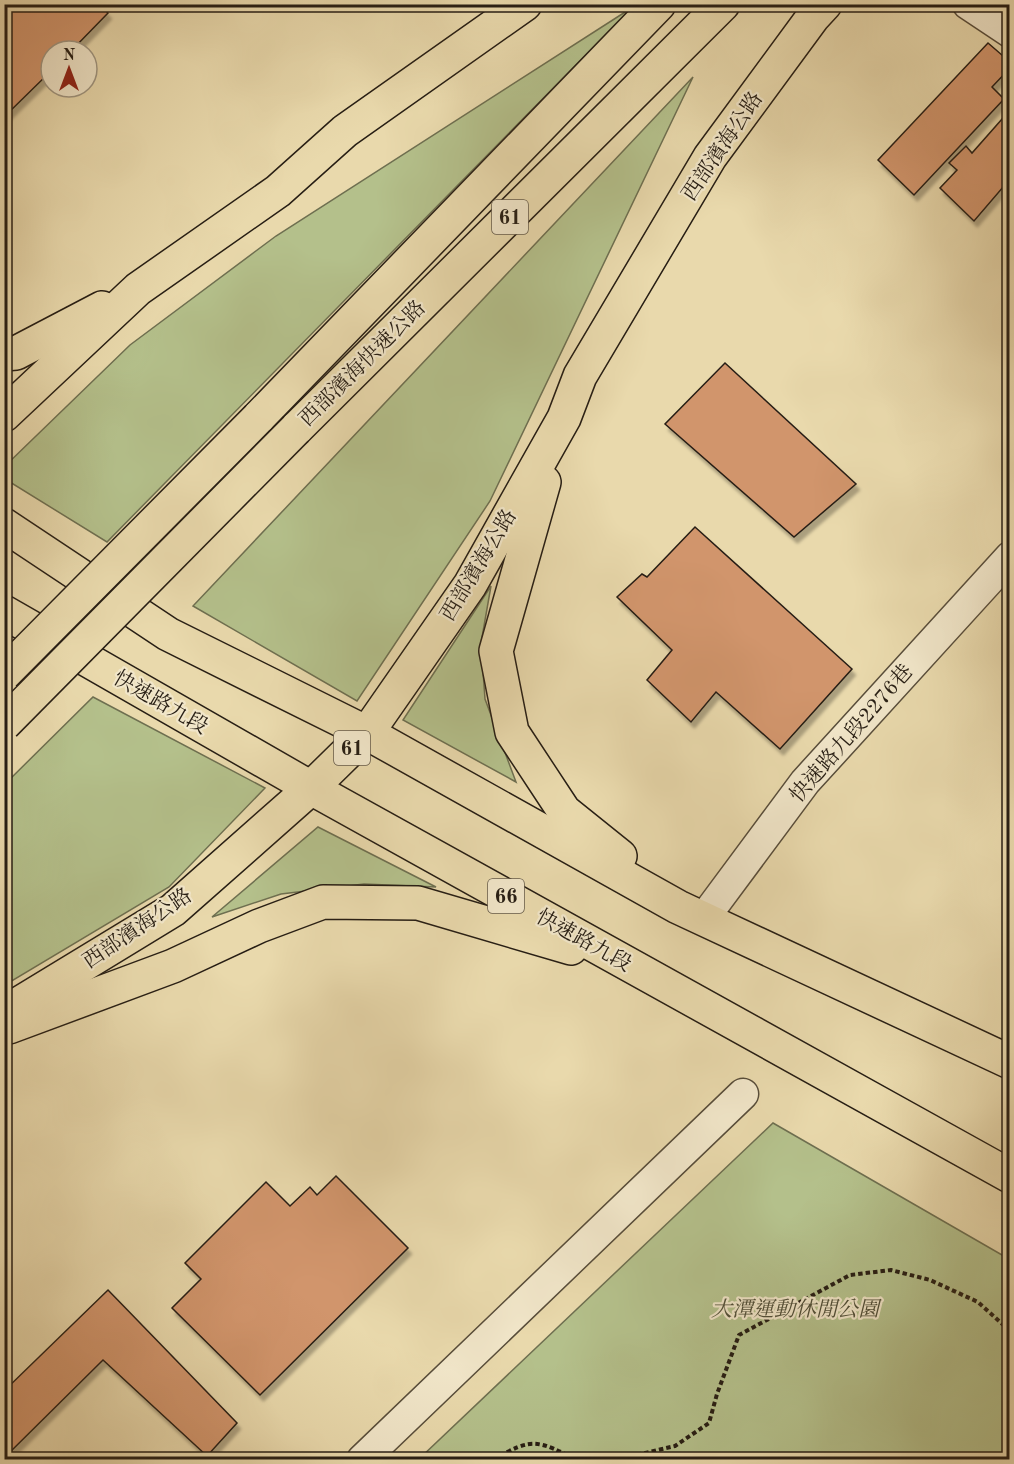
<svg xmlns="http://www.w3.org/2000/svg" width="1014" height="1464" font-family="'Old Standard TT','Noto Serif TC',serif">
  <defs>
    <filter id="shadow"><feDropShadow dx="3.5" dy="6" stdDeviation="1.5" flood-color="#0004"/></filter>
  </defs>
  <rect width="100%" height="100%" fill="#e9d9ac"/>
  <filter id="stains"><feTurbulence type="fractalNoise" baseFrequency=".00333" numOctaves="4"/><feColorMatrix values="0 0 0 0 .2 0 0 0 0 .09 0 0 0 0 .02 0 0 0 .5 -.17"/></filter>
  <radialGradient id="worn" r=".72"><stop offset=".6" stop-color="#630" stop-opacity="0"/><stop offset="1" stop-color="#630" stop-opacity=".3"/></radialGradient>
  <g fill="#b4c08b" stroke="#6e6f50" stroke-width="1.5">
    <polygon points="633,7 107,542 5,479 4,467 130,345 276,236"/>
    <polygon points="693,77 490,501 357,701 193,606"/>
    <polygon points="491,586 481,643 485,699 516,782 403,720"/>
    <polygon points="93,697 265,788 169,887 5,985 5,784"/>
    <polygon points="318,827 436,887 364,884 281,894 212,917"/>
    <polygon points="773,1123 1009,1259 1009,1459 419,1459"/>
  </g>
  <g fill="#d1956c" stroke="#271e14" stroke-width="1.5" filter="url(#shadow)">
    <polygon points="4,4 99,4 108,13 71,51 51,51 51,71 4,117"/>
    <polygon points="988,43 1010,62 1010,68 992,87 1004,99 914,195 878,160"/>
    <polygon points="1010,110 1010,179 974,221 940,188 957,170 949,163 966,146 972,153"/>
    <polygon points="725,363 856,484 794,537 665,424"/>
    <polygon points="695,527 852,669 780,749 716,692 691,722 647,680 672,650 617,597 642,574 647,577"/>
    <polygon points="336,1176 408,1248 260,1395 172,1308 201,1279 185,1263 266,1182 290,1206 310,1187 317,1195"/>
    <polygon points="108,1290 237,1423 207,1456 103,1360 4,1458 4,1391"/>
  </g>
  <g fill="none" stroke-linecap="round" stroke-linejoin="round">
    <defs>
      <g id="minor">
        <polyline points="968,4 1010,32"/>
        <polyline points="704,918 805,782 1010,557"/>
        <polyline points="362,1460 743,1094"/>
      </g>
      <g id="major">
        <polyline points="4,354 16,353 102,308"/>
        <polyline points="4,415 138,289 278,191 345,131 525,4"/>
        <polyline points="544,482 496,651 512,732 564,811 620,856"/>
        <polyline points="4,525 168,634 367,733 678,907 1010,1062"/>
        <polyline points="4,612 311,788 1010,1176"/>
        <polyline points="4,1013 173,910 311,788 367,733 470,585 564,418 580,376 710,157 813,17 825,4"/>
        <polyline points="9,1027 173,966 259,926 323,902 418,903 571,948"/>
      </g>
      <g id="highway">
        <polyline points="258,418 659,4"/>
        <polyline points="296,429 723,4"/>
      </g>
    </defs>
    <use href="#minor" stroke="#584d3a" stroke-width="33"/>
    <use href="#major" stroke="#271e14" stroke-width="36"/>
    <use href="#highway" stroke="#271e14" stroke-width="36"/>
    <g stroke="#271e14" stroke-width="4" stroke-dasharray="4.5 3" stroke-linecap="butt">
      <path d="M494,1460C532,1436 539,1441 577,1460"/>
      <polyline points="600,1460 619,1459 675,1446 709,1423 717,1394 739,1335 850,1275 891,1270 930,1280 978,1302 1010,1331"/>
    </g>
    <use href="#minor" stroke="#f1e6c9" stroke-width="30"/>
    <use href="#major" stroke="#e9d9ac" stroke-width="33"/>
    <use href="#highway" stroke="#e9d9ac" stroke-width="33"/>
    <defs>
      <g id="highway-bridge">
        <polyline points="4,674 258,418"/>
        <polyline points="4,724 296,429"/>
      </g>
    </defs>
    <use href="#highway-bridge" stroke="#271e14" stroke-width="36" stroke-linecap="butt"/>
    <use href="#highway-bridge" stroke="#e9d9ac" stroke-width="33"/>
  </g>
  <g text-anchor="middle" stroke-width="4.5" stroke-linejoin="round" paint-order="stroke">
    <g fill="#f1e6c9" stroke="#645a4a" stroke-width="1.5">
      <rect x="492" y="200" width="36" height="34" rx="4.5"/>
      <rect x="334" y="731" width="36" height="34" rx="4.5"/>
      <rect x="488" y="879" width="36" height="34" rx="4.5"/>
    </g>
    <g font-size="20" font-weight="bold" fill="#271e14">
      <text x="510" y="224">61</text>
      <text x="352" y="755">61</text>
      <text x="506" y="903">66</text>
    </g>
    <g font-size="21" fill="#271e14" stroke="#f1e6c9">
      <text transform="translate(722 146) rotate(-56)" y="7">西部濱海公路</text>
      <text transform="translate(362 363) rotate(-45)" y="7">西部濱海快速公路</text>
      <text transform="translate(478 565) rotate(-59)" y="7">西部濱海公路</text>
      <text transform="translate(161 702) rotate(30)" y="7">快速路九段</text>
      <text transform="translate(851 733) rotate(-49)" y="7">快速路九段2276巷</text>
      <text transform="translate(137 928) rotate(-34)" y="7">西部濱海公路</text>
      <text transform="translate(584 940) rotate(29)" y="7">快速路九段</text>
    </g>
    <g font-size="21" font-style="italic" fill="#514f38" stroke="#f1e6c9">
      <text x="795" y="1316">大潭運動休閒公園</text>
    </g>
  </g>
  <rect width="1014" height="1464" fill="none" stroke="#e9d9ac" stroke-width="24"/>
  <rect x="6" y="6" width="1002" height="1452" fill="none" stroke="#271e14" stroke-width="3"/>
  <rect x="12" y="12" width="990" height="1440" fill="none" stroke="#271e14" stroke-width="1.5"/>
  <g transform="translate(69 69)"><circle r="28" fill="#f1e6c9" stroke="#a09681" stroke-width="1.5"/>
  <path d="M0-4.5L10 22L0 15L-10 22Z" fill="#8f2418"/>
  <text y="-9" font-size="16" font-weight="bold" text-anchor="middle" fill="#271e14">N</text>
  </g>
  <rect width="100%" height="100%" filter="url(#stains)"/>
  <rect width="100%" height="100%" fill="url(#worn)"/>
</svg>
